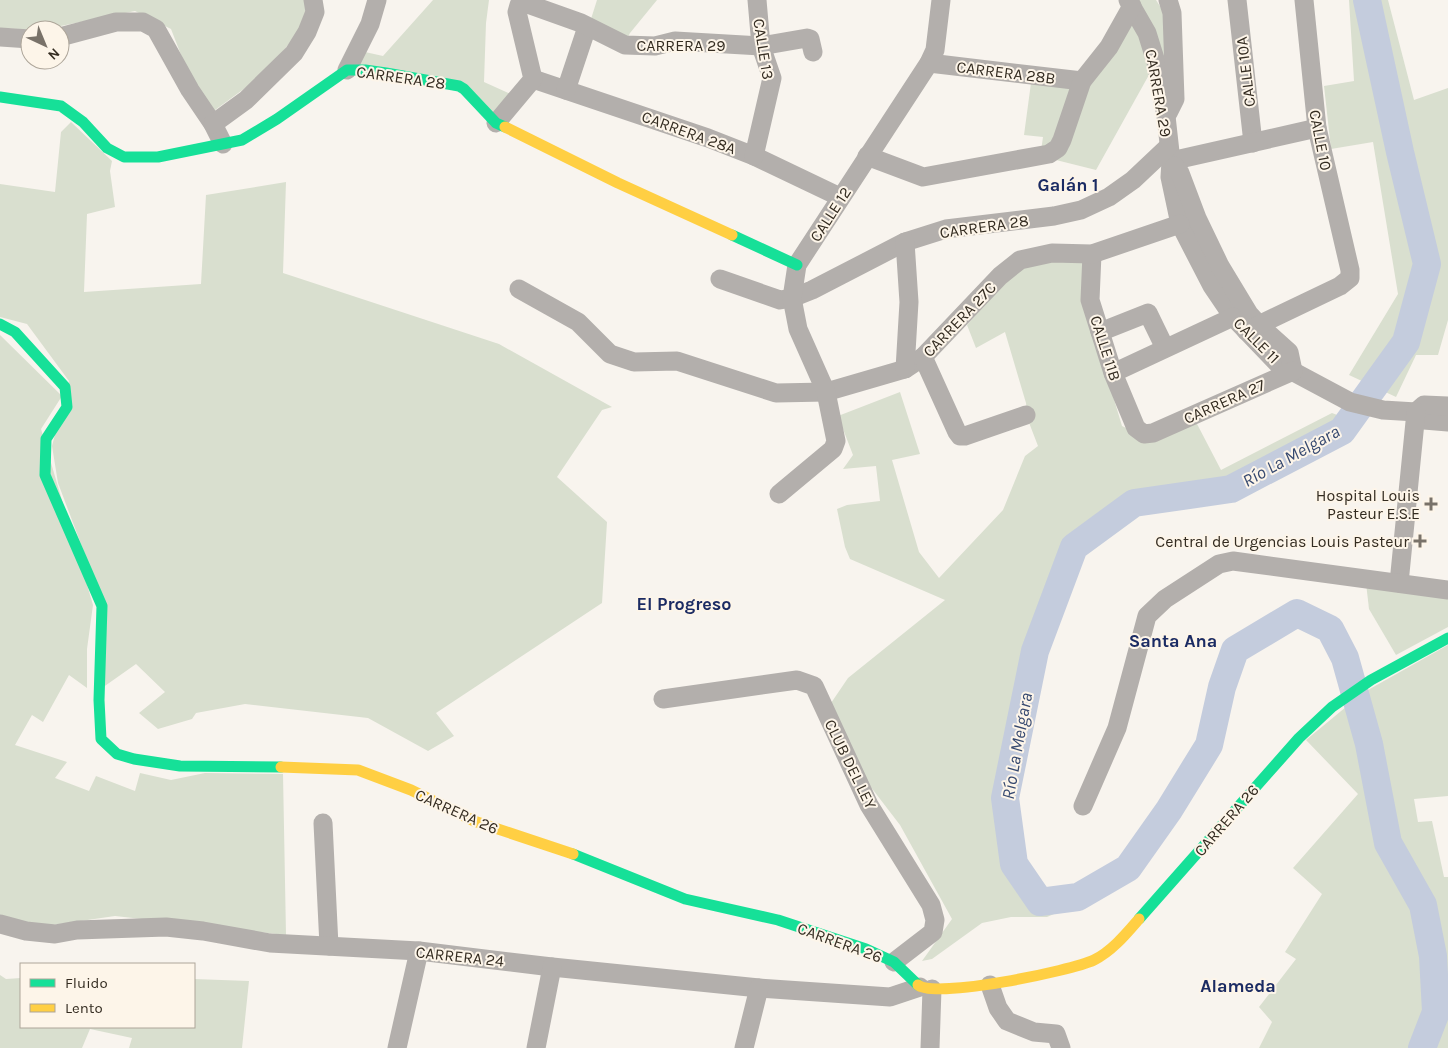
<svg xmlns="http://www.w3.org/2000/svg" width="1448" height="1048" font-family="Karla,sans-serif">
  <rect width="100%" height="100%" fill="#f8f4ee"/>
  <g fill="#d9dfcf">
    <polygon points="0,0 305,0 307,9 303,27 264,74 211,113 183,60 171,29 135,11 41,30 0,28"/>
    <polygon points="433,0 489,0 486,23 484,82 513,95 492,115 464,83 356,66 365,52 383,56"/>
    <polygon points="597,0 657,0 630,33 626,41 591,19"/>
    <polygon points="1132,0 1156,0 1165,14 1169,94"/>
    <polygon points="1349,0 1388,0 1414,100 1448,88 1448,320 1438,355 1416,355 1396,397 1349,375 1398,294 1373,142 1331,149 1324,86 1354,81"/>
    <polygon points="1130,15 1141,37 1150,73 1096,170 1052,159 1068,149 1087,79"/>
    <polygon points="1031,83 1077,83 1059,144 1041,151 1043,137 1024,135"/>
    <polygon points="71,122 112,161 110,171 115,207 87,214 84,292 201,284 206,195 286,182 283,273 499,344 612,407 602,410 557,477 607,522 602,603 436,713 454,736 428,751 368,718 245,704 196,713 192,719 158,729 139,713 165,692 136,664 102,688 107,613 58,483 52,446 69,381 27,324 0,317 0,184 55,192 61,132"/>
    <polygon points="1052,259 1087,259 1084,299 1122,426 1155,442 1196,422 1221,470 1332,413 1345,418 1340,425 1231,485 1127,497 1069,540 1027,653 996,797 1008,867 1035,905 1079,903 1047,917 1011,917 982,923 932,959 922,961 952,919 900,825 857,769 829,706 848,678 945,600 850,559 845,547 837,509 847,505 880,501 876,466 843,469 853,455 838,416 900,392 920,454 892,460 919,552 939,578 1003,510 1025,456 1038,446 1028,420 1026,403 1005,332 976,348 967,325 994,294 1022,268"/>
    <polygon points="0,335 62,396 41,429 93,605 87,649 87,688 69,675 43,722 32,715 15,745 67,762 55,778 89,791 96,776 135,791 140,773 171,780 205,773 283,774 286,935 115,916 39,927 0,915"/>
    <polygon points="1366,583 1448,597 1448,627 1396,655 1369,609"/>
    <polygon points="1448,645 1448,796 1414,799 1418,822 1432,821 1444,877 1448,877 1448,1048 1428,1048 1441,1013 1438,951 1426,905 1393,841 1379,772 1359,695"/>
    <polygon points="1352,702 1361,733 1385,847 1416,905 1429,967 1428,1008 1414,1048 1259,1048 1272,1022 1259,1007 1296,959 1285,952 1322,894 1293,868 1358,794 1306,740"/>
    <polygon points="0,975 6,979 21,978 21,1027 194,1027 194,979 249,981 242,1048 129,1048 132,1038 90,1029 82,1048 0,1048"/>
  </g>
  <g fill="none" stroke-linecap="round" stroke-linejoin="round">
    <polyline stroke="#c4ccdd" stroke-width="28" points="1367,0 1400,152 1427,264 1406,342 1342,431 1231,489 1134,503 1074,547 1035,651 1005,798 1014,864 1040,902 1078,897 1128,868 1169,810 1209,745 1222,687 1235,650 1297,613 1330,629 1345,658 1369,744 1388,843 1423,905 1433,956 1436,1012 1422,1048"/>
    <g stroke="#b3afac" stroke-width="19">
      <polyline points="1128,0 1147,33 1156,62 1166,116 1171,161 1170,177 1180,224 1212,286 1233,317 1277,363 1350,402 1383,410 1416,412 1424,420 1448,422"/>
      <polyline points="1168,0 1172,13 1175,99 1168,113"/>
      <polyline points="1237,0 1253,143"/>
      <polyline points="0,37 30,39"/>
      <polyline points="60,37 116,22 143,22 156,29 190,90 213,124 223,144"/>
      <polyline points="929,63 1082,81"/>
      <polyline points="347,70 370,24 377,0"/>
      <polyline points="533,79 708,138 754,156 840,197"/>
      <polyline points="566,90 587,27"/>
      <polyline points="496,123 533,79 517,12 519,5 525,3 581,23 625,45 655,46 675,41 761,46 807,38 810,39 813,52"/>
      <polyline points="213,124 246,100 294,53 307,32 315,12 313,0"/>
      <polyline points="754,156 772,78 761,46 757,0"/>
      <polyline points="867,156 923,177 1049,154 1058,148 1062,140 1082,81 1109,47 1132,6"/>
      <polyline points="1171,161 1317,128"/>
      <polyline points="1175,166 1180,173 1197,218 1220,266 1249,314 1260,326 1289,352 1293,371"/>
      <polyline points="1092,254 1090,300 1113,373 1136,428 1144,434 1153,433 1293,371"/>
      <polyline points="720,279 780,300 792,298 812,290 905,242 946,229 1054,216 1081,210 1109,197 1133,180 1168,147"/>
      <polyline points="519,289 578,322 610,354 634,362 677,361 776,393 826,392 905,369 923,357 1000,276 1020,260 1052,253 1092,254 1180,224"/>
      <polyline points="1246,331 1340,286 1350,278 1350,270 1317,128 1304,0"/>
      <polyline points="1100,332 1148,313 1165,348"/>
      <polyline points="923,357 957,432 960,436 965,436 1026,415"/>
      <polyline points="905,369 909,302 905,242"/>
      <polyline points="1113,373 1233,317"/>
      <polyline points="1416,412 1424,405 1448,406"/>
      <polyline points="779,494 833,449 836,441 826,392 798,329 792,298 797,265 929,63 935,50 941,0"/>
      <polyline points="1399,583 1416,412"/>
      <polyline points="663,699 797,680 814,686 869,805 931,905 935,920 933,932 894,962"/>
      <polyline points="1083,806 1117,728 1147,616 1165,599 1219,564 1233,561 1448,590"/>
      <polyline points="323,823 329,946"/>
      <polyline points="0,924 26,931 55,934 77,930 166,927 203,931 270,943 419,951 552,967 759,988 890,997 920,987"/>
      <polyline points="990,985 998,1008 1007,1021 1034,1032 1056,1034 1061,1048"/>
      <polyline points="397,1048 419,951"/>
      <polyline points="536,1048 552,967"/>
      <polyline points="744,1048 759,988"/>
      <polyline points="930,1048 932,989"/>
    </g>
    <g stroke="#16e098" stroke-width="11">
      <polyline points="0,97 61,106 83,122 107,148 124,157 158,157 242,140 277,119 347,70 365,70 386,73 459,86 464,89 496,123 505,127"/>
      <polyline points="732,235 797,265"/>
      <polyline points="0,324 15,332 65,387 67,407 46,439 45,475 102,606 99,700 101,739 117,754 134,759 180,766 281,767"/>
      <polyline points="573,854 685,899 778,920 866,949 894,962 918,985"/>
      <polyline points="1139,919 1299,738 1332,707 1371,680 1448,638"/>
    </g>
    <g stroke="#ffcf43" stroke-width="11">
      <polyline points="505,127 618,183 732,235"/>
      <polyline points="281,767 358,770 411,790 474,821 573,854"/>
      <path d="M918,985C935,999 1071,971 1094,960C1112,951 1126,934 1139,919"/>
    </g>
  </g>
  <g fill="#797269" stroke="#fdf5e9" stroke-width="2">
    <path d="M1428.5 496.5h5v5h5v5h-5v5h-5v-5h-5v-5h5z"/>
    <path d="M1417.5 533.5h5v5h5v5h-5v5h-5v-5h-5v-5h5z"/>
  </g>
  <g text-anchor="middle" stroke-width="4" stroke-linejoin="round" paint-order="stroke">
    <g font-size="16" fill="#342c21" stroke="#fdf5e9">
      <text x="681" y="51">CARRERA 29</text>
      <text transform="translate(764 49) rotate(81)" y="6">CALLE 13</text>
      <text transform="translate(1006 72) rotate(7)" y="6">CARRERA 28B</text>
      <text transform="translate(1245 72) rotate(-97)" y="6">CALLE 10A</text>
      <text transform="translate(401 77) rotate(8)" y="6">CARRERA 28</text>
      <text transform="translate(1159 93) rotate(80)" y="6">CARRERA 29</text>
      <text transform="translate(689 132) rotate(20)" y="6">CARRERA 28A</text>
      <text transform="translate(1321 140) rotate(79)" y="6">CALLE 10</text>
      <text transform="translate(830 214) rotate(-57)" y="6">CALLE 12</text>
      <text transform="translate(984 226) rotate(-8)" y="6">CARRERA 28</text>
      <text transform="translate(959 319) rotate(-46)" y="6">CARRERA 27C</text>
      <text transform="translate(1257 340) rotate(45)" y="6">CALLE 11</text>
      <text transform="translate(1106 348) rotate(72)" y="6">CALLE 11B</text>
      <text transform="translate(1224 401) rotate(-24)" y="6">CARRERA 27</text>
      <text transform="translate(851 764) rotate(64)" y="6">CLUB DEL LEY</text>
      <text transform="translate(457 811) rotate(24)" y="6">CARRERA 26</text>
      <text transform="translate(1226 820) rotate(-49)" y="6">CARRERA 26</text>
      <text transform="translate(840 942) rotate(20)" y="6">CARRERA 26</text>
      <text transform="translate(460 956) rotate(6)" y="6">CARRERA 24</text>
    </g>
    <g font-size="16" fill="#342c21" stroke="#fdf5e9" text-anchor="end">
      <text x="1420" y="501">Hospital Louis<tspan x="1420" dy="18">Pasteur E.S.E</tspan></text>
      <text x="1409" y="547">Central de Urgencias Louis Pasteur</text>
    </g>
    <g font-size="18" font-weight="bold" fill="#1b2b63" stroke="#fdf5e9">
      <text x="1068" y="191">Galán 1</text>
      <text x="684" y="610">El Progreso</text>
      <text x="1173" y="647">Santa Ana</text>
      <text x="1238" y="992">Alameda</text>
    </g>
    <g font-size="18" font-style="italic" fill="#364970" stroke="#fdf5e9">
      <text transform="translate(1291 456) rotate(-29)" y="6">Río La Melgara</text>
      <text transform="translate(1017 746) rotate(-80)" y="6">Río La Melgara</text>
    </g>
  </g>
  <rect x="20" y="963" width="175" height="65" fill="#fdf5e9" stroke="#ada599"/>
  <rect x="30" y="979" width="25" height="8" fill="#16e098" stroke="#ada599"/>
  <text x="65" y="988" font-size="15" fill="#342c21">Fluido</text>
  <rect x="30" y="1004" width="25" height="8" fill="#ffcf43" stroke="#ada599"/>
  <text x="65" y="1013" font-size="15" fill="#342c21">Lento</text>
  <g transform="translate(45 45) rotate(136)"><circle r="24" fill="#fdf5e9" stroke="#ada599"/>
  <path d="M0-4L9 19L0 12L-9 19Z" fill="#797269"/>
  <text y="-8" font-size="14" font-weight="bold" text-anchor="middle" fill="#342c21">N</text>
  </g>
</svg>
